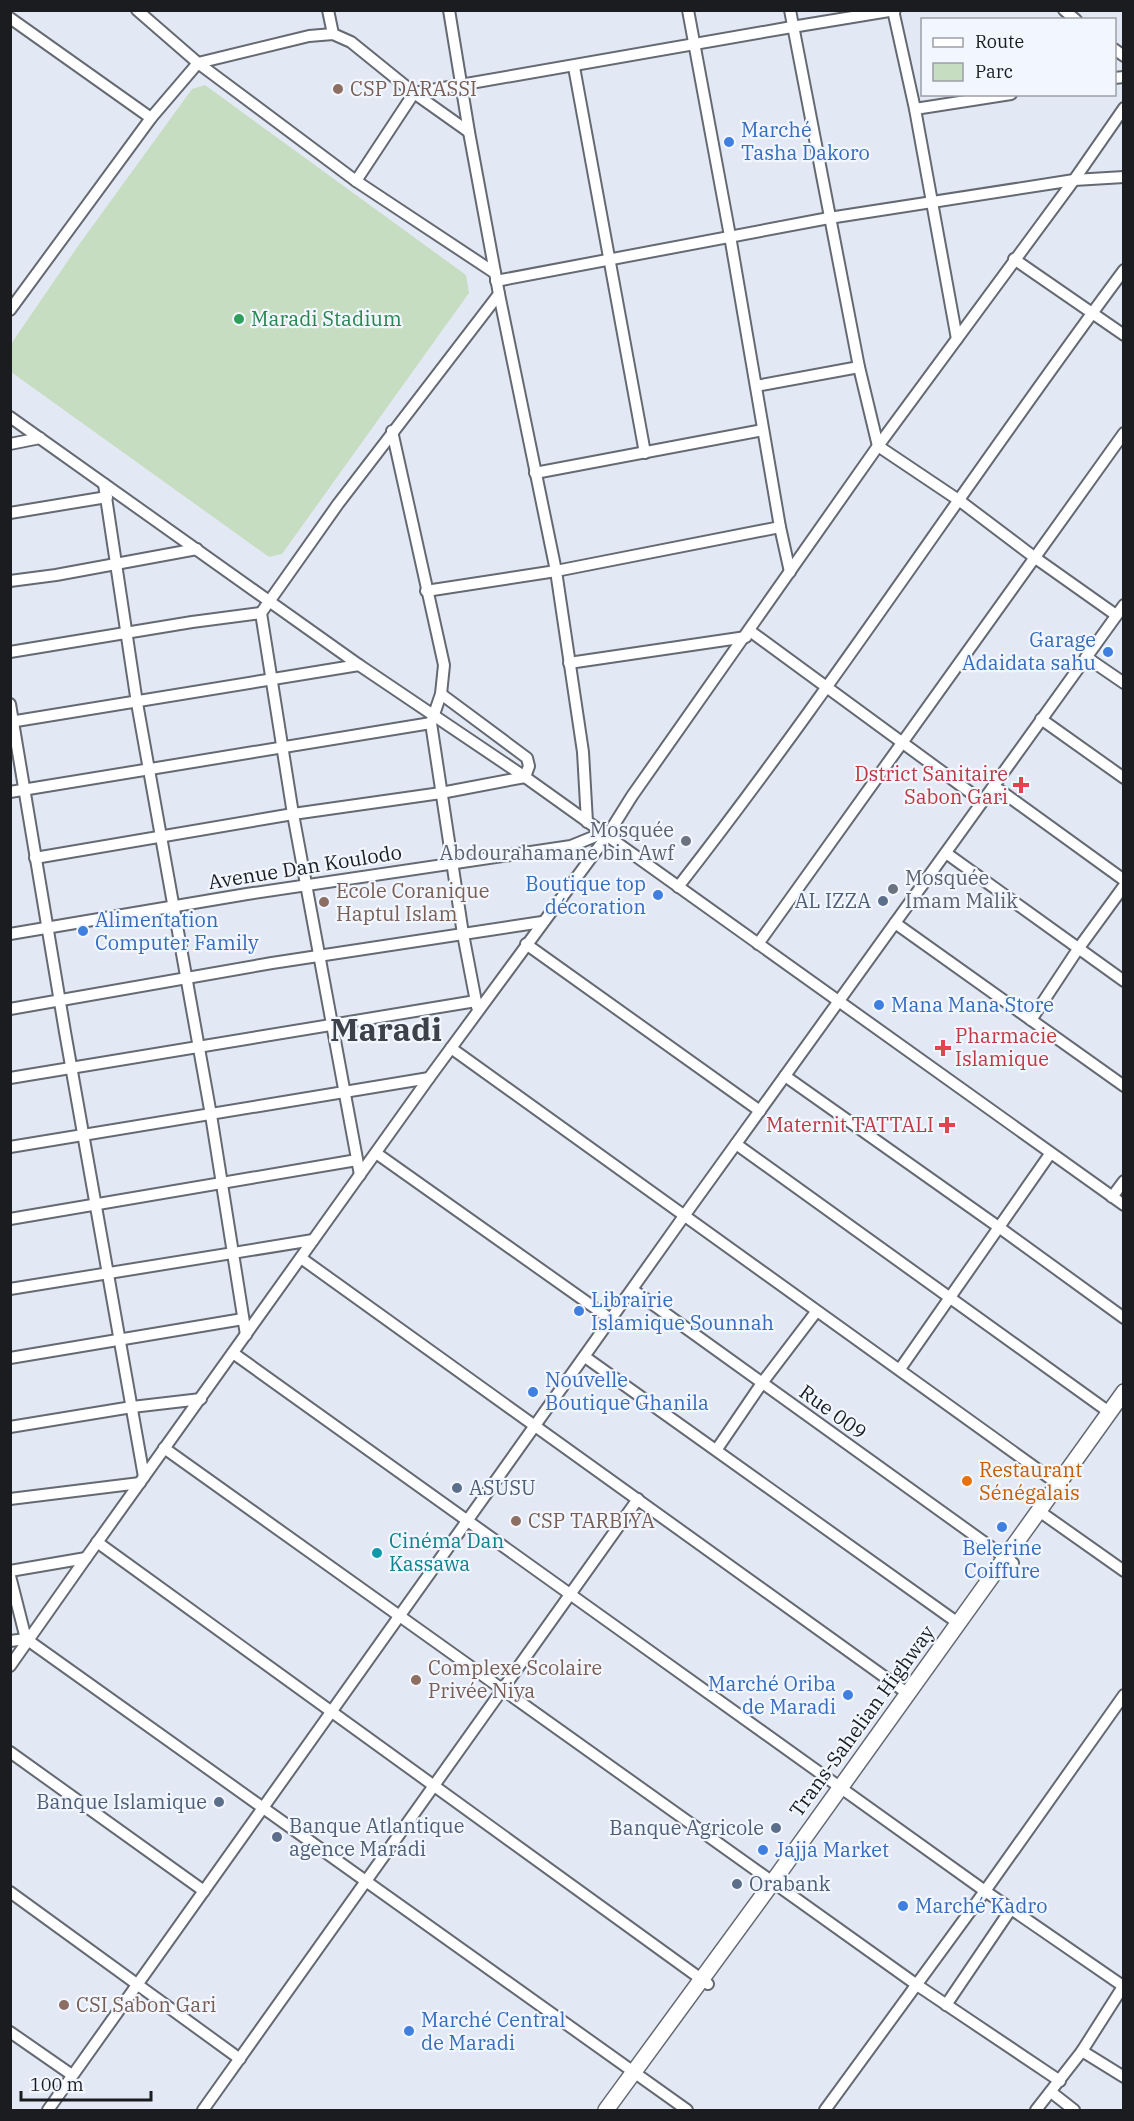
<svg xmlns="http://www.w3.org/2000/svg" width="1134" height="2121" font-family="'IBM Plex Serif',serif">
  <rect width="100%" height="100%" fill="#e3e9f4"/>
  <polygon fill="#c6ddc2" points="205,85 466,275 469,293 282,554 269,557 11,372 11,344 78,246 192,89"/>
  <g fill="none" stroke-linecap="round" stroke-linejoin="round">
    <defs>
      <g id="minor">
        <polyline points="137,10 198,63 356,181 495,273"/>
        <polyline points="328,10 333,34"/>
        <polyline points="449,10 469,132 499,294 556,571 583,752 587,822"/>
        <polyline points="688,10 730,236 780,527 790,572"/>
        <polyline points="790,10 859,367 878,446 960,501 1034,557 1116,615"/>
        <polyline points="893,10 915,109 957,339"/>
        <polyline points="1064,10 1076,20"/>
        <polyline points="10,18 151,118"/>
        <polyline points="1114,49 1124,56"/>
        <polyline points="574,67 645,453"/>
        <polyline points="1114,78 1124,77"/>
        <polyline points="915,109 1011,94"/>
        <polyline points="356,181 414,93 792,27 895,10"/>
        <polyline points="1014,259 1124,335"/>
        <polyline points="496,281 829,218 1074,180 1124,177"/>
        <polyline points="10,310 151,118 198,63 309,36 333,34 351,42 414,93 469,132"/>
        <polyline points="756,386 859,367"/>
        <polyline points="10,417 359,665 525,777 1124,1205"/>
        <polyline points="10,444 40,438"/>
        <polyline points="535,473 763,430"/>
        <polyline points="104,484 137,703 211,1115 246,1335"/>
        <polyline points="10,513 107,497"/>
        <polyline points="10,581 56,575 197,549"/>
        <polyline points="426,591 556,571 780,527"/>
        <polyline points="750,631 982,801"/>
        <polyline points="10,652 192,622 261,613"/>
        <polyline points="1086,657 1124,683"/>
        <polyline points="569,663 746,637"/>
        <polyline points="10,704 65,1032 144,1477"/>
        <polyline points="1041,719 1124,778"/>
        <polyline points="10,722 359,665"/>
        <polyline points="431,723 463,934 477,1007"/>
        <polyline points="994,786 1124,880"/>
        <polyline points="10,792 431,723 441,694 444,665 392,431"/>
        <polyline points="946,853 1124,981"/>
        <polyline points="35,858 293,814 441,793 525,777 529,766 527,758 441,694"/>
        <path d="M678,887C834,687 972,474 1124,270"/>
        <polyline points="895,923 1124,1086"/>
        <polyline points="10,934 247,894 571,846 603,833"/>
        <polyline points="526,944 760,1111"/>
        <polyline points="758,944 1124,433"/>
        <polyline points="10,1009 272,963 542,922"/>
        <polyline points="1031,1020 1078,949 1124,886"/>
        <polyline points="451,1048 1058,1484"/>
        <polyline points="785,1076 1000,1228 1124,1318"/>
        <polyline points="10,1078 476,1001"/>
        <polyline points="736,1144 1109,1412"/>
        <polyline points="10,1147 429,1078"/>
        <polyline points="376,1153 612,1320"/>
        <polyline points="360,1175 293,814 261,613 338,504 499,294"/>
        <polyline points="1112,1197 1124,1181"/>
        <polyline points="10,1219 357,1160"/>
        <polyline points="301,1258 907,1693"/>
        <polyline points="10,1289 313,1240"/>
        <polyline points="633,1290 1013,1563"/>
        <polyline points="233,1353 985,1891 1123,1986"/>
        <polyline points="585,1357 958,1623"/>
        <polyline points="10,1358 243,1319"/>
        <polyline points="900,1369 1050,1154"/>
        <polyline points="10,1427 132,1407 201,1399"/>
        <polyline points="164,1448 917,1985 1060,2081"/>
        <polyline points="717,1449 762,1383 816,1312"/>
        <polyline points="10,1499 140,1483"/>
        <polyline points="1039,1511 1124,1571"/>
        <polyline points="97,1542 708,1984"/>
        <polyline points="10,1571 86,1558"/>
        <polyline points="10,1576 26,1639"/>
        <polyline points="10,1641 26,1639 29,1641 687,2110"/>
        <polyline points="10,1666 86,1558 429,1078 607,836 632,796 878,446 1074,180 1124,108"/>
        <polyline points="10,1752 204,1891"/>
        <polyline points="10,1892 240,2059"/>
        <polyline points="946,2005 1011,1909"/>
        <polyline points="10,2032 72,2075"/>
        <polyline points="1082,2051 1124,2077"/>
        <polyline points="1051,2092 1074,2110"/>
        <polyline points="48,2110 684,1216 1124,605"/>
        <polyline points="203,2110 638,1499"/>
        <polyline points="825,2110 985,1891 1124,1695"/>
        <polyline points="1036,2110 1082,2051 1124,1985"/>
      </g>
      <polyline id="highway" points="606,2110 772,1883 1124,1392"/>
    </defs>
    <use href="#minor" stroke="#646972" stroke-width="14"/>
    <use href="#highway" stroke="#646972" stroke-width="18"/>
    <use href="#minor" stroke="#fff" stroke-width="10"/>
    <use href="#highway" stroke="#fff" stroke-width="15"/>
  </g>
  <g fill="#8d6e63" stroke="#f2f6ff" stroke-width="2">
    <circle cx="338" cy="89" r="6"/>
    <circle cx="324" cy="902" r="6"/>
    <circle cx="516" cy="1521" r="6"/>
    <circle cx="416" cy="1680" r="6"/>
    <circle cx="64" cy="2005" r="6"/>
  </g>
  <g fill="#3f7fe0" stroke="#f2f6ff" stroke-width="2">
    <circle cx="729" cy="142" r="6"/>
    <circle cx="1108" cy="652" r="6"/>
    <circle cx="658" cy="895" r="6"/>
    <circle cx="83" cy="931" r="6"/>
    <circle cx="879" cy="1005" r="6"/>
    <circle cx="579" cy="1311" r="6"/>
    <circle cx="533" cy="1392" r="6"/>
    <circle cx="1002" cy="1527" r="6"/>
    <circle cx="848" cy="1695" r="6"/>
    <circle cx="763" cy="1850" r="6"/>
    <circle cx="903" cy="1906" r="6"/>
    <circle cx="409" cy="2031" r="6"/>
  </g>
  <circle fill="#2e9e5b" stroke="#f2f6ff" stroke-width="2" cx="239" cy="319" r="6"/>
  <g fill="#e0444e" stroke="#f2f6ff" stroke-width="2">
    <path d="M1018 776h6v6h6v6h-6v6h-6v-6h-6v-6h6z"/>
    <path d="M940 1039h6v6h6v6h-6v6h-6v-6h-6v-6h6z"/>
    <path d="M944 1116h6v6h6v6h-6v6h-6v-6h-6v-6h6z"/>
  </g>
  <g fill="#6b7280" stroke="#f2f6ff" stroke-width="2">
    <circle cx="686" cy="841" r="6"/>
    <circle cx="893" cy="889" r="6"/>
  </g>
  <g fill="#5c6f8a" stroke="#f2f6ff" stroke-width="2">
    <circle cx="883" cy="901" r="6"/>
    <circle cx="457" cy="1488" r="6"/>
    <circle cx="219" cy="1802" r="6"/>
    <circle cx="776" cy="1828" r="6"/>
    <circle cx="277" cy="1837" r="6"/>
    <circle cx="737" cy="1884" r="6"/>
  </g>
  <circle fill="#e8710a" stroke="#f2f6ff" stroke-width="2" cx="967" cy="1481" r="6"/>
  <circle fill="#0f9aa8" stroke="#f2f6ff" stroke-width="2" cx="377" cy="1553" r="6"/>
  <g text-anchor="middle" stroke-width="4.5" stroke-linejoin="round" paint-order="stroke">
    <g font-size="20" fill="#785e54" stroke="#f2f6ff" text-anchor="start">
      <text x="350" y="96">CSP DARASSI</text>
      <text x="336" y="898">Ecole Coranique<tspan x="336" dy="23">Haptul Islam</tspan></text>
      <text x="528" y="1528">CSP TARBIYA</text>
      <text x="428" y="1675">Complexe Scolaire<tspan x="428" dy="23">Privée Niya</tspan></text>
      <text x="76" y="2012">CSI Sabon Gari</text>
    </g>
    <g font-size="20" fill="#366cbe" stroke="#f2f6ff" text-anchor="start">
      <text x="741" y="137">Marché<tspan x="741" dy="23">Tasha Dakoro</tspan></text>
      <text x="1096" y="647" text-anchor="end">Garage<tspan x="1096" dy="23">Adaidata sahu</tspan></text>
      <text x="646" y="891" text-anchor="end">Boutique top<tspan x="646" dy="23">décoration</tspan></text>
      <text x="95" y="927">Alimentation<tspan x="95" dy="23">Computer Family</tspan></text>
      <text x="891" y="1012">Mana Mana Store</text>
      <text x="591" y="1307">Librairie<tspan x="591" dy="23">Islamique Sounnah</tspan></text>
      <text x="545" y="1387">Nouvelle<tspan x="545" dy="23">Boutique Ghanila</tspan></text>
      <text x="1002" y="1555" text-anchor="middle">Belerine<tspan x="1002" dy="23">Coiffure</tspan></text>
      <text x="836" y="1691" text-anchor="end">Marché Oriba<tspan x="836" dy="23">de Maradi</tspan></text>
      <text x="775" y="1857">Jajja Market</text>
      <text x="915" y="1913">Marché Kadro</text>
      <text x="421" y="2027">Marché Central<tspan x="421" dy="23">de Maradi</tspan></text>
    </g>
    <g font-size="20" fill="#27864d" stroke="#f2f6ff" text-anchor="start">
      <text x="251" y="326">Maradi Stadium</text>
    </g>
    <g font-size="20" fill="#be3a42" stroke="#f2f6ff" text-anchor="end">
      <text x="1008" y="781">Dstrict Sanitaire<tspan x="1008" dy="23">Sabon Gari</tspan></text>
      <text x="955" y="1043" text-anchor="start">Pharmacie<tspan x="955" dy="23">Islamique</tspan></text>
      <text x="934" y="1132">Maternit TATTALI</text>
    </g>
    <g font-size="20" fill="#5b616d" stroke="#f2f6ff" text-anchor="end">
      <text x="674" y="837">Mosquée<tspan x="674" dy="23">Abdourahamane bin Awf</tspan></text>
      <text x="905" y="885" text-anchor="start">Mosquée<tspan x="905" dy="23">Imam Malik</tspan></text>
    </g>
    <g font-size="20" fill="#1a1c20" stroke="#f2f6ff">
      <text transform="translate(305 867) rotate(-9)" y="7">Avenue Dan Koulodo</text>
      <text transform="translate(833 1412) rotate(36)" y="7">Rue 009</text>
      <text transform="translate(862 1721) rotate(-54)" y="7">Trans-Sahelian Highway</text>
    </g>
    <g font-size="20" fill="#4e5e75" stroke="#f2f6ff" text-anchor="end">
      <text x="871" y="908">AL IZZA</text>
      <text x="469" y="1495" text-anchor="start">ASUSU</text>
      <text x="207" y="1809">Banque Islamique</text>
      <text x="289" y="1833" text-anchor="start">Banque Atlantique<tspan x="289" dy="23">agence Maradi</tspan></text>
      <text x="764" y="1835">Banque Agricole</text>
      <text x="749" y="1891" text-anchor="start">Orabank</text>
    </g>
    <g font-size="20" fill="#c56008" stroke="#f2f6ff" text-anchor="start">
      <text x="979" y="1477">Restaurant<tspan x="979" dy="23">Sénégalais</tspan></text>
    </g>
    <g font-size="20" fill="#0d838f" stroke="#f2f6ff" text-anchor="start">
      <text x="389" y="1548">Cinéma Dan<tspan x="389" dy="23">Kassawa</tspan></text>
    </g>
    <g font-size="32" font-weight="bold" fill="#3d424a" stroke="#f2f6ff">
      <text x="386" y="1041">Maradi</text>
    </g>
  </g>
  <rect width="1134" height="2121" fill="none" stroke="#1a1c20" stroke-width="24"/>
  <rect x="921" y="18" width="195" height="78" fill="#f2f6ff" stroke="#9c9fa6" stroke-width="1.5"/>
  <rect x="933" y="38" width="30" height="9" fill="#ffffff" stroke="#9c9fa6" stroke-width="1.5"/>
  <text x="975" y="48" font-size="18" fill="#1a1c20">Route</text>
  <rect x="933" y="63" width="30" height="18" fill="#c6ddc2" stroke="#9c9fa6" stroke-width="1.5"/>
  <text x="975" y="78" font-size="18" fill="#1a1c20">Parc</text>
  <path d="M21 2091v9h130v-9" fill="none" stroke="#1a1c20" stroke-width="3"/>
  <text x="30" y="2091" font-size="18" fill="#1a1c20" stroke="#f2f6ff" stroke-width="4.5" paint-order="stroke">100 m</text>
</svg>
